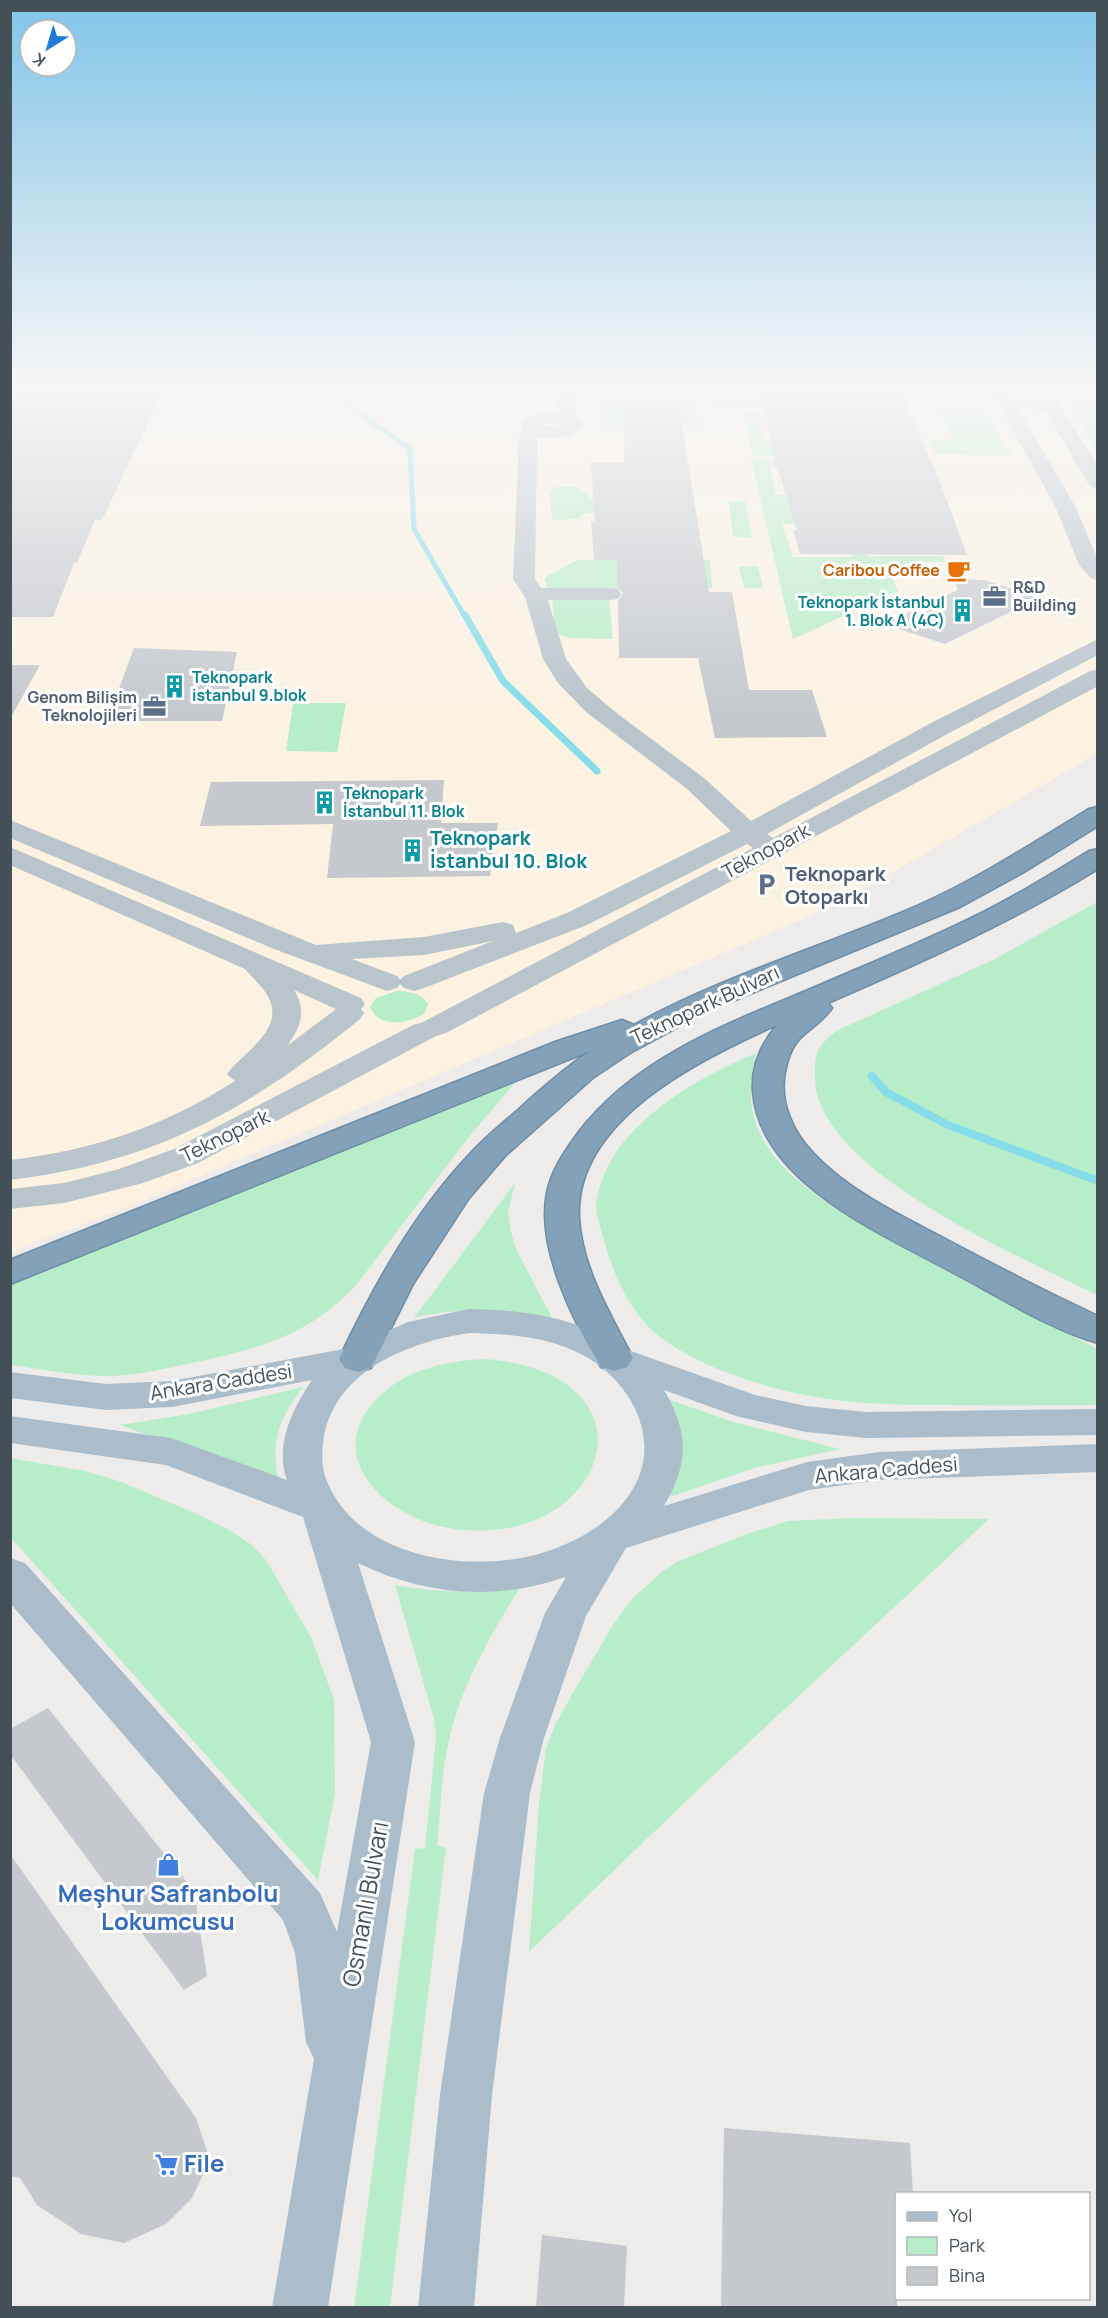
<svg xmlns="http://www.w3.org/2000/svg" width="1108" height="2318" font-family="Manrope,sans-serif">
  <rect width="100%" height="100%" fill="#eeebeb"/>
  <polygon fill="#fbf2e2" points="11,389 1097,389 1097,754 836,905 135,1204 11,1252"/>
  <g fill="#b8edc9">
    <polygon points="600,389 694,389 699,426 601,426"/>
    <polygon points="708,389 753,389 754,392 872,392 879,407 713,408"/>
    <polygon points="927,389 975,389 984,398 930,397"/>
    <polygon points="1041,389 1097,389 1097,452 1068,402 1046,402"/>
    <polygon points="938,409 983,409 1012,456 935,454 929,440 954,439"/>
    <polygon points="881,411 810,416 758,417 765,441 900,442 904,456 753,456 743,413"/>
    <polygon points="751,459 903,459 907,468 770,467 776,495 833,495 839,524 782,524 793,557 852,557 851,550 866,550 868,556 943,556 945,562 913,562 917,571 890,573 898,591 793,639"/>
    <polygon points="555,487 580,487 580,492 587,494 588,499 686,499 687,514 584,513 579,519 552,520 550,492"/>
    <polygon points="745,501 753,538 733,536 729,502"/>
    <polygon points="577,560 710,560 712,588 548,589 544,578"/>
    <polygon points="758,566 763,588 744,588 739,567"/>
    <polygon points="552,598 609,599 613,639 569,638 555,633"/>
    <polygon points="293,703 346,703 337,752 286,751"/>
    <path d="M1097,902V1295C1024,1258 819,1172 815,1080C814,1052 817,1046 838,1030L993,960Z"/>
    <path d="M397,991C409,991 421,993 428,1004L425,1013C411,1024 378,1029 370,1007L376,998Z"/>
    <path d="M756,1053C754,1068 750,1083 751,1099C754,1153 804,1188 845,1214L1097,1349V1405C1048,1405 998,1406 948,1405C893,1405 839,1404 786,1391C742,1380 688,1361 654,1332C626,1307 611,1268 602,1233C600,1225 596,1214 596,1206C597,1186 610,1159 622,1144C657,1101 707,1074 756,1053Z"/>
    <path d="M520,1077L468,1138L357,1284C309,1336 258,1349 192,1363C162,1369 132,1377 101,1376C71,1375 41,1369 11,1365V1283Z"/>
    <path d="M515,1183L508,1212L511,1232L516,1249L553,1320C504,1314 463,1305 414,1318Z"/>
    <path d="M484,1359C670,1373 606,1554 449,1528C382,1517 317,1451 383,1393C411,1368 448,1361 484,1359Z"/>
    <path d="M303,1387C277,1423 271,1439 279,1484L120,1425L189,1414Z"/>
    <polygon points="665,1398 733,1422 840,1449 754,1468 670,1497 671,1471"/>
    <polygon points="10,1458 85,1471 119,1481 197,1514 231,1531 252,1545 266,1560 312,1639 334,1700 335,1794 318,1880 11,1538"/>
    <polygon points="854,1518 989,1519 703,1785 529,1952 539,1803 546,1749 555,1725 570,1698 613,1625 632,1599 663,1571 679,1561 747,1534 788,1521"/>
    <path d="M395,1585C437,1593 477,1593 520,1587C492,1634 463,1681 450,1736C441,1771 441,1810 437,1845L446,1848L390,2307L354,2308L415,1849L425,1848L436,1738L434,1719Z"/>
  </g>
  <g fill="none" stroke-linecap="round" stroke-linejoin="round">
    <polyline stroke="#86dce9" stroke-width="5" points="342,389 345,403 410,449 414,529 465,617"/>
    <polyline stroke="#86dce9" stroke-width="7" points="465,615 503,681 597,771"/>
    <polyline stroke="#86dce9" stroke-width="8" points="872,1076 886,1092 948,1125 1098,1181"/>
  </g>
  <g fill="#c5c9ce">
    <polygon points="10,389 164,389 102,520 95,520 77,563 74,563 53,617 10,617"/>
    <polygon points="760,389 900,389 943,490 967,555 800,554 793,530 797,530 776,463"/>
    <polygon points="625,408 679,408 709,592 732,592 749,690 812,690 827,737 715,738 698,658 619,658 618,601 623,593 617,587 617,560 594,560 591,521 595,521 591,462 624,462"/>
    <polygon points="954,579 983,580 1041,597 945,644 884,624 958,590"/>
    <polygon points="134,648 237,652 222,721 107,721"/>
    <polygon points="10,665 40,665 10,719"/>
    <polygon points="444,780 441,823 498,823 490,876 327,878 333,824 200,826 211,782"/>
    <polygon points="48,1708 194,1891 207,1976 184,1990 10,1754 10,1729"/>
    <polygon points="10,1854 196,2118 210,2160 192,2198 166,2224 124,2243 81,2234 37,2205 20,2178 10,2176"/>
    <polygon points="724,2128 910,2143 913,2193 897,2193 897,2307 721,2307"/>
    <polygon points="542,2235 627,2246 624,2307 536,2307"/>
  </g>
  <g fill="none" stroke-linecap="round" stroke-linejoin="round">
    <defs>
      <g id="highway">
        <path d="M1098,807V826L1024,872L960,907L704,1013L630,1053L594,1077L506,1155L469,1198L413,1284L371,1368L358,1372L345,1368L339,1359C373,1287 414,1213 469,1155C484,1138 502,1124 519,1109C542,1088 565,1068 590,1051L10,1284V1260L555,1042L622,1020L634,1025C725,975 825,946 919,905C978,879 1033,843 1089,809Z"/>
        <path d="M1098,849V869C1010,923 922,962 828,1003L832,1008C813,1035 793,1029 785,1072C779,1102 793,1133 814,1154C851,1193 904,1217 951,1242C1000,1268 1048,1293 1098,1316V1343C1053,1331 996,1295 954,1273C884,1235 760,1183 753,1092C751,1067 761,1044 777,1025C702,1058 574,1120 579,1218C582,1268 610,1314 633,1358L627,1367L614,1371L601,1367C573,1321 536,1247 547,1193C551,1171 565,1151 578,1133C636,1057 727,1024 813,988C859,968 905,949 950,928C998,907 1043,879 1089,851Z"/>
      </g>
    </defs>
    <use href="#highway" stroke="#6e8da6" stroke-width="3"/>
    <g fill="#b9c4cb" fill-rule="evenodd">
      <path d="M558,389H576V413L574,416L584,425C572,442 553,436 537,437L535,579L541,588H610L618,589L621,594L618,599L610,600H548L566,659L587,688L619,715L704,778L751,821L933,722L1098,639V655L951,732L767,834L773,838L1090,671L1098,669V686L446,1033L436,1036L198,1163L143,1183L64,1203L10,1209V1189L64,1183L119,1169L174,1149L413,1025L423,1022L753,848L747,844L587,925L424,988L414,991L404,988L400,984L397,988L387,991L274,949L10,838V820L316,945L424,937L503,922L513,925L516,933L567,913L731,831L686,788L586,712L558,683L543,659L525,597L513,579L519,437L523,429L520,425L533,415L558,411ZM545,423L564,425L555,427L540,425ZM493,941L404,976L400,980L397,976L352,959L424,955Z"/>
      <polygon points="990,389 1007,389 1076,508 1098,560 1098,580 1091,578 1079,565 1056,508"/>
      <polygon points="1026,398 1057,401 1098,467 1098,489 1091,487 1088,483 1045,410 1020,407 1017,403 1020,399"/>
      <path d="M10,847L361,998L365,1004L361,1009L364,1013L360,1019C248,1110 156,1162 10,1180V1160C94,1150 163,1127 235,1081L227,1074C244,1051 289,1028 266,993C260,984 252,977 245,969L10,865ZM294,990L336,1009L287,1046C301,1027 307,1011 294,990Z"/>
    </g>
    <path fill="#abbdca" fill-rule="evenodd" d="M469,1309C525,1310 581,1318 628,1350L755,1395L806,1406L866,1412L1098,1409V1435L866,1438L806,1432L736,1416L664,1390C689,1433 689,1463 664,1506L807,1462L880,1452L1098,1444V1472L880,1480L809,1490L626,1548L586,1616L544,1738L530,1793L492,2095L474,2308H418L440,2095L484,1793L500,1738L545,1613L566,1577C495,1601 426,1596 358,1563L415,1742L328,2308H272L314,2059L306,2042L295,1953L283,1920L10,1603V1558L25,1563L320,1893L337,1932L371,1742L303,1517L166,1465L10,1443V1416L171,1438L287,1480C274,1446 293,1408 312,1380L172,1407L106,1410L10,1398V1372L106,1384L172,1381L349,1348L408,1322ZM469,1333C509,1334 548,1336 583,1355C633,1382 665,1444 629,1495C609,1525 570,1546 535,1555C464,1573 353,1557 325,1476C321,1464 322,1448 324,1436C337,1369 410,1342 469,1333Z"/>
    <use href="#highway" fill="#83a2ba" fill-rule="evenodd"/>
  </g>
  <linearGradient id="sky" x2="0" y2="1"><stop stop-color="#81c4e8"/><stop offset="0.54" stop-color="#f7f6f6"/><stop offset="1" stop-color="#f7f6f6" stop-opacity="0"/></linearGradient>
  <rect width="1108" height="714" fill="url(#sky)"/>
  <defs>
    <symbol id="cafe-bare" viewBox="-9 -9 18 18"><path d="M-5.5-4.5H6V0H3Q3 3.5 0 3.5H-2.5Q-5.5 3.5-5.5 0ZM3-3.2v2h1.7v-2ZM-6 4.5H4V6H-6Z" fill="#e8710a" stroke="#fff" stroke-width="2.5" paint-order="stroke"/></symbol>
    <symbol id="office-bare" viewBox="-9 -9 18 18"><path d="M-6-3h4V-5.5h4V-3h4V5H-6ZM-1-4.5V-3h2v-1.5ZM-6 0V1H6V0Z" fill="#5c6f8a" stroke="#fff" stroke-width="2.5" paint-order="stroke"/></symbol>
    <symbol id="building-bare" viewBox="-9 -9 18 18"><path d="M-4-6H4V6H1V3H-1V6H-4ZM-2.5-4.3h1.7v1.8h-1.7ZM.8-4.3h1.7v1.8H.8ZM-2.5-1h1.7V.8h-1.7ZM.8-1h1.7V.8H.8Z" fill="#0f9aa8" stroke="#fff" stroke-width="2.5" paint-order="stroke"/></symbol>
    <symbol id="parking-bare" viewBox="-9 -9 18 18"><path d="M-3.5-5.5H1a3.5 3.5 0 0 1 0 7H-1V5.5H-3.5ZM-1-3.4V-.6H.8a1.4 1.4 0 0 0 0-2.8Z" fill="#5c6f8a" stroke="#fff" stroke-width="2.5" paint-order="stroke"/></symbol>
    <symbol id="shop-bare" viewBox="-9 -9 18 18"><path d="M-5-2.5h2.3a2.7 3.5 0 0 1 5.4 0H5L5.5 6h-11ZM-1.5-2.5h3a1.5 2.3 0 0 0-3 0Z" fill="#3f7fe0" stroke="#fff" stroke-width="2.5" paint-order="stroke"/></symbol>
    <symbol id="supermarket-bare" viewBox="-9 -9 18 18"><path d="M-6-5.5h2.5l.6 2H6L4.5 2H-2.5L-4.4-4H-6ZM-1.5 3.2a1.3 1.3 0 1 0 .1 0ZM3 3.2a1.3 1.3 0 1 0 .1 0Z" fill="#3f7fe0" stroke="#fff" stroke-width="2.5" paint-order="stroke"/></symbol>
  </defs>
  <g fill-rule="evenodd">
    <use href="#cafe-bare" x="942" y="554" width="33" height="33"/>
    <use href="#office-bare" x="978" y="580" width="33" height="33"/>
    <use href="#building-bare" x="946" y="594" width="33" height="33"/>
    <use href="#building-bare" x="158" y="670" width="33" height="33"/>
    <use href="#office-bare" x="138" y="690" width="33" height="33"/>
    <use href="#building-bare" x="308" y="786" width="33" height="33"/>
    <use href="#building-bare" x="396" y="834" width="33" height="33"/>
    <use href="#parking-bare" x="750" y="868" width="33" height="33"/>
    <use href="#shop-bare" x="152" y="1848" width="33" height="33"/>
    <use href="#supermarket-bare" x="150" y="2148" width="33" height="33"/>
  </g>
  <g text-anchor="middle" stroke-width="6" stroke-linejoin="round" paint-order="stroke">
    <g font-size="16" font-weight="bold" fill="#c56008" stroke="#fff" text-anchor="end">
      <text x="940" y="576">Caribou Coffee</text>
    </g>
    <g font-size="16" font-weight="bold" fill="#4e5e75" stroke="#fff" text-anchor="start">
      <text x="1013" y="593">R&amp;D<tspan x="1013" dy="18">Building</tspan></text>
      <text x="137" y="703" text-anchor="end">Genom Bilişim<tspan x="137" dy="18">Teknolojileri</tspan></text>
    </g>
    <g font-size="16" font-weight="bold" fill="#0d838f" stroke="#fff" text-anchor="start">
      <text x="945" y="608" text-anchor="end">Teknopark İstanbul<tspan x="945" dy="18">1. Blok A (4C)</tspan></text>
      <text x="192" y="683">Teknopark<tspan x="192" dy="18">istanbul 9.blok</tspan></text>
      <text x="343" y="799">Teknopark<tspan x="343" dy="18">İstanbul 11. Blok</tspan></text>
    </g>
    <g font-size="20" font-weight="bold" fill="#0d838f" stroke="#fff" text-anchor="start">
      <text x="430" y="845">Teknopark<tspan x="430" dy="23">İstanbul 10. Blok</tspan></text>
    </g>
    <g font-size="20" fill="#445058" stroke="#fff">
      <text transform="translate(766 851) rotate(-28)" y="7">Teknopark</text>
      <text transform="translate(705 1005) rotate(-25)" y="7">Teknopark Bulvarı</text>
      <text transform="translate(225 1136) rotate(-26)" y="7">Teknopark</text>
      <text transform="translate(221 1382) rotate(-9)" y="7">Ankara Caddesi</text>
      <text transform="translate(886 1470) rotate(-5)" y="7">Ankara Caddesi</text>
    </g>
    <g font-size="20" font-weight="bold" fill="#4e5e75" stroke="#fff" text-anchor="start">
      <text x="785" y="881">Teknopark<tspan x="785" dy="23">Otoparkı</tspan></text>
    </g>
    <g font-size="24" font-weight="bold" fill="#366cbe" stroke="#fff">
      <text x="168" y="1902">Meşhur Safranbolu<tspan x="168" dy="28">Lokumcusu</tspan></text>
      <text x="184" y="2172" text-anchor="start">File</text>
    </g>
    <g font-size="24" fill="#445058" stroke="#fff">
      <text transform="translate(366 1904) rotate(-80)" y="8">Osmanlı Bulvarı</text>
    </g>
  </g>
  <rect width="1108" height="2318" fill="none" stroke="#445058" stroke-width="24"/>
  <rect x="895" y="2192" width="195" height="108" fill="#ffffff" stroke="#b4b9bc" stroke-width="1.5"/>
  <rect x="907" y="2212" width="30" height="9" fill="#abbdca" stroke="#b4b9bc" stroke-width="1.5"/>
  <text x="949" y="2222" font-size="18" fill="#445058">Yol</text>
  <rect x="907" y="2237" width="30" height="18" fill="#b8edc9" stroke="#b4b9bc" stroke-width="1.5"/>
  <text x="949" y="2252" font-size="18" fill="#445058">Park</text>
  <rect x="907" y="2267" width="30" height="18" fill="#c5c9ce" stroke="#b4b9bc" stroke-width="1.5"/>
  <text x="949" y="2282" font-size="18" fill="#445058">Bina</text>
  <g transform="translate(48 48) rotate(217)"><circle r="28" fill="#ffffff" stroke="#b4b9bc" stroke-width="1.5"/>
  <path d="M0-4.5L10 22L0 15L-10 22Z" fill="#1c7cd7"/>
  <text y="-9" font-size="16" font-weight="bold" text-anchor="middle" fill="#445058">K</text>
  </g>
</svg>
